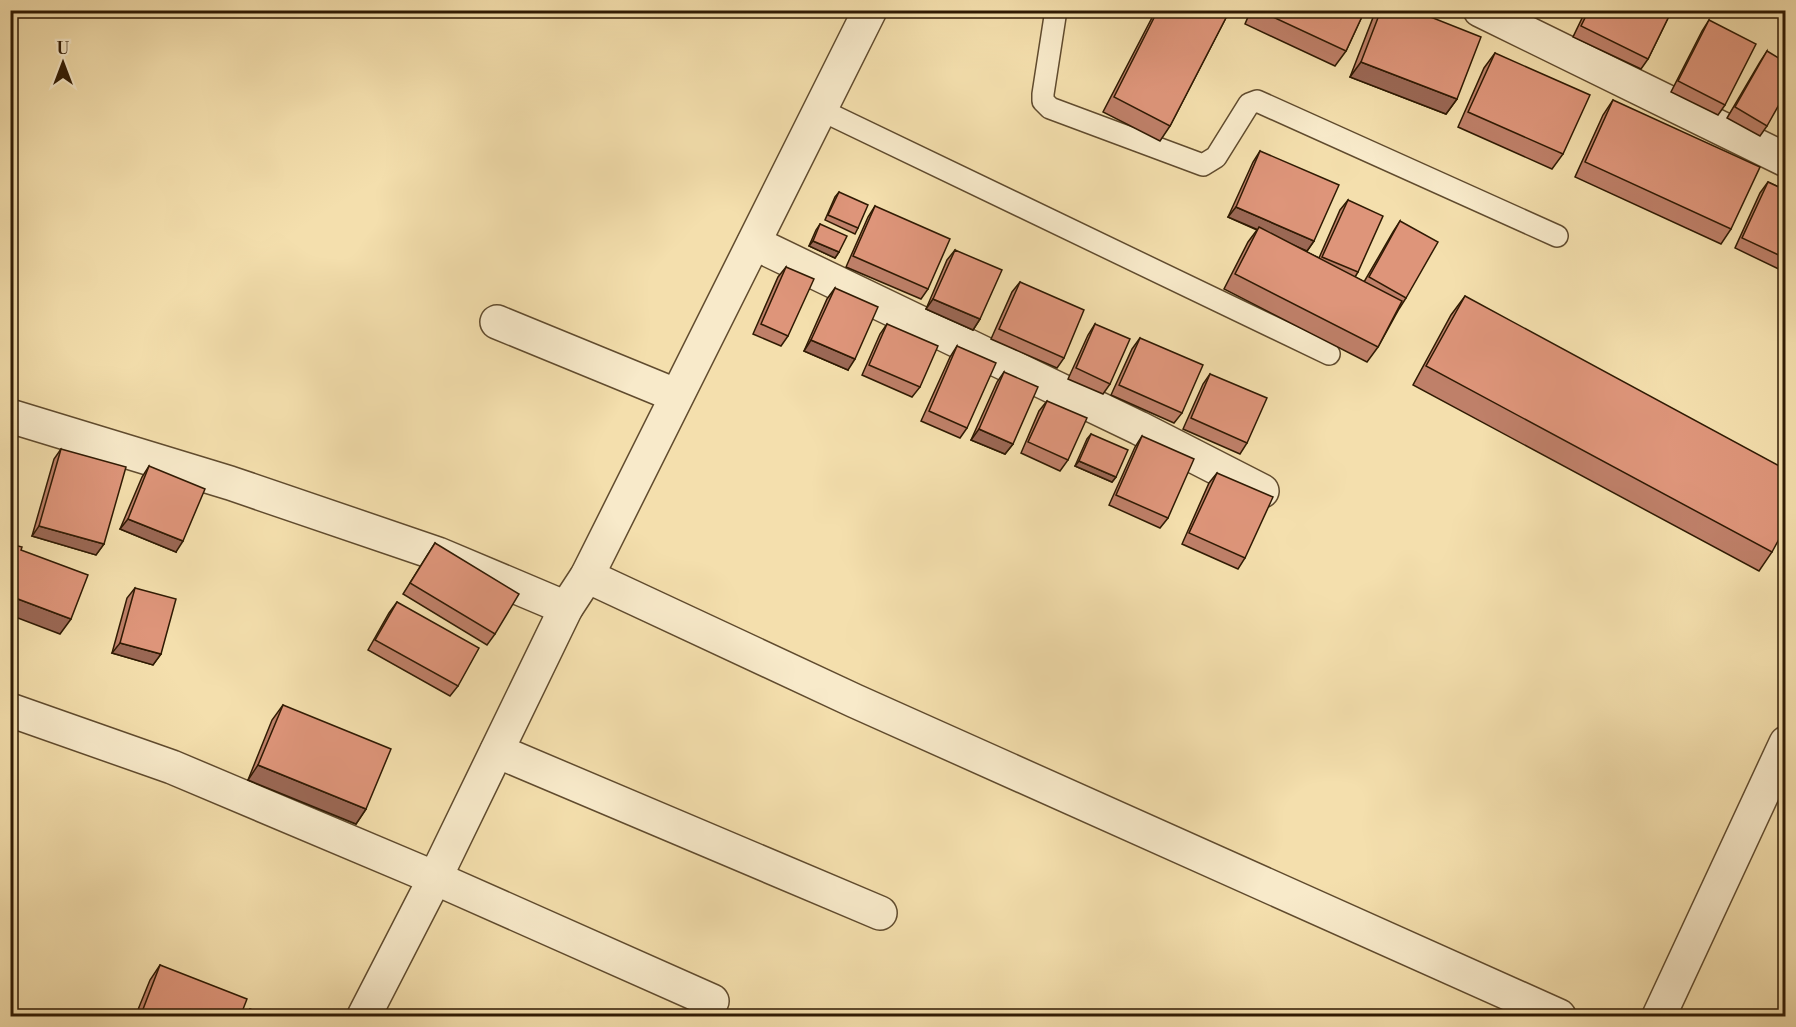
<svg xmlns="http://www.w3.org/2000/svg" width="1796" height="1027" font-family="'Libre Bodoni',serif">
  <rect width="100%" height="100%" fill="#f4dfad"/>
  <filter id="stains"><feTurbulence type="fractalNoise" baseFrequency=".00333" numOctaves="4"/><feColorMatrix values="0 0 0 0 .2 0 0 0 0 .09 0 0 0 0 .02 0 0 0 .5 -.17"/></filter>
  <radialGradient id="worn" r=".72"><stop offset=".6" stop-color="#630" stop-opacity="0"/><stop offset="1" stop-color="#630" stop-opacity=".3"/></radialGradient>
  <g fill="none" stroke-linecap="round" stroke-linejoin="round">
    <defs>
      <g id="service">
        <polyline points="1056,10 1043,94 1043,101 1050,108 1203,165 1216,157 1249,104 1257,101 1557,236"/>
        <polyline points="821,110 1329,354"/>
      </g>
      <g id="minor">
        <polyline points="1480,10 1786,160"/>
        <polyline points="754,243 1139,428 1262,491"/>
        <polyline points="497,322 675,395"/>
        <polyline points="10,416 230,483 438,554 566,608"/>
        <polyline points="587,576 855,701 1559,1016"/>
        <polyline points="10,710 172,767 435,878 712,1001"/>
        <polyline points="497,751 880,913"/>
        <polyline points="364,1016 435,878 566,608 587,576 870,10"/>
        <polyline points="1659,1016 1786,743"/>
      </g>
    </defs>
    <use href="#service" stroke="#604b2e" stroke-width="24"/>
    <use href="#minor" stroke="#604b2e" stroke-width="36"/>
    <use href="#service" stroke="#f8eaca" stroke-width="21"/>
    <use href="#minor" stroke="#f8eaca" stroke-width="33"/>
  </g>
  <g fill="#bf8069" stroke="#2f1a03" stroke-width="1.5">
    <polygon points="1156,10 1230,10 1170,126 1160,141 1103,112"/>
    <polygon points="1251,10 1365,10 1346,51 1335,66 1245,24"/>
    <polygon points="1378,10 1413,10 1457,99 1446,114 1350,77 1374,15"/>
    <polygon points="1586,10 1672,10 1648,59 1641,69 1573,37"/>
    <polygon points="1709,20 1725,105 1718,115 1671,92 1702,31"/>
    <polygon points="1767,51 1767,126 1760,136 1727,118 1760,62"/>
    <polygon points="1495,53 1563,154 1552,169 1458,127 1484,68"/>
    <polygon points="1613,100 1731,229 1721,244 1575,177 1603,115"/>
    <polygon points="1785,137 1785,151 1780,148"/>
    <polygon points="1260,151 1314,241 1307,251 1294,246 1319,258 1340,210 1348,200 1358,272 1355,277 1364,282 1393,232 1400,221 1406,298 1399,309 1378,347 1367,362 1224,289 1248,242 1257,230 1228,217 1253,162"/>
    <polygon points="1768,182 1785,190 1785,272 1735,248 1760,193"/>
    <polygon points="839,192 858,228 855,234 825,220 835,197"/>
    <polygon points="875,206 928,289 921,299 846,267 868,217"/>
    <polygon points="820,224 839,252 835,258 809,246 816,230"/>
    <polygon points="955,250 980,319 973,330 926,309 947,260"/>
    <polygon points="786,267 788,336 781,346 753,334 778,277"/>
    <polygon points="1020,282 1064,358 1057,368 991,339 1012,292"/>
    <polygon points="835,288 848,370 804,351 827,299"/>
    <polygon points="1465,296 1772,552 1759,571 1413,385 1451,315"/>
    <polygon points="887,324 920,387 912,397 862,375 880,334"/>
    <polygon points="1095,324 1110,384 1103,394 1068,379 1088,335"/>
    <polygon points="1140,338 1182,413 1174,423 1111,395 1132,349"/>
    <polygon points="957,346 967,428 960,438 921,421 950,357"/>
    <polygon points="1004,372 1013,444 1005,454 971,440 997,382"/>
    <polygon points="1210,374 1247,443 1240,454 1183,429 1203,384"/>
    <polygon points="1047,401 1068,460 1060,471 1021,453 1039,411"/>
    <polygon points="1091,434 1116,477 1112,482 1075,466 1087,439"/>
    <polygon points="1142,436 1168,518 1160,528 1109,505 1135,447"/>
    <polygon points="61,449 104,544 96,555 32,536 54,459"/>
    <polygon points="149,466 176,552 120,529 142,477"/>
    <polygon points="1217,473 1245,558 1238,569 1182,544 1209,483"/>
    <polygon points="435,543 495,634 487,645 403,594"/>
    <polygon points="135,588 161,654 153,665 112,653 127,598"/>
    <polygon points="397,602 458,686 450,696 368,650 389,613"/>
    <polygon points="283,705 366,809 356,824 248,780 272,720"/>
    <polygon points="160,965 240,1017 135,1017 150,980"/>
  </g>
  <g fill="#9b6855" stroke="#2f1a03" stroke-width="1.5">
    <polygon points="1361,62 1457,99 1446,114 1350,77"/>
    <polygon points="1236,207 1314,241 1307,251 1228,217"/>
    <polygon points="813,241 839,252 835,258 809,246"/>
    <polygon points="933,299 980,319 973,330 926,309"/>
    <polygon points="811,340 855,359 848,370 804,351"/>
    <polygon points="979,429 1013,444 1005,454 971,440"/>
    <polygon points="1079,461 1116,477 1112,482 1075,466"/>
    <polygon points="128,519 183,541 176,552 120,529"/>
    <polygon points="39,526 104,544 96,555 32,536"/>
    <polygon points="10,596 71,619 60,634 10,615"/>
    <polygon points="120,643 161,654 153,665 112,653"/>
    <polygon points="258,765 366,809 356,824 248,780"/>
  </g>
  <g fill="#de957a" stroke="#2f1a03" stroke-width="1.5">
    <polygon points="1158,10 1230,10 1170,126 1114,97"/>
    <polygon points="1258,10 1365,10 1346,51"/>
    <polygon points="1381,10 1413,10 1481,37 1457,99 1361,62"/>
    <polygon points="1589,10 1672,10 1648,59 1581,26"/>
    <polygon points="1709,20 1756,44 1725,105 1678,81"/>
    <polygon points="1767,51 1785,62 1785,94 1767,126 1735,107"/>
    <polygon points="1495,53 1590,95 1563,154 1468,112"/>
    <polygon points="1613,100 1760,167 1731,229 1585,162"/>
    <polygon points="1260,151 1339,185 1314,241 1236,207"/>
    <polygon points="1768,182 1785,190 1785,258 1742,238"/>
    <polygon points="839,192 868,205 858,228 828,215"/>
    <polygon points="1348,200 1383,216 1358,272 1322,257"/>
    <polygon points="875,206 950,239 928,289 853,256"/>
    <polygon points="1400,221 1438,242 1406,298 1369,277"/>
    <polygon points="820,224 847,236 839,252 813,241"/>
    <polygon points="1259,227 1402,301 1378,347 1235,274"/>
    <polygon points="955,250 1002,270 980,319 933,299"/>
    <polygon points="786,267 814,279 788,336 761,324"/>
    <polygon points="1020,282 1084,310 1064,358 999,329"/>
    <polygon points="835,288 878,307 855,359 811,340"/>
    <polygon points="1465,296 1785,469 1785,528 1772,552 1426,366"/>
    <polygon points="887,324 938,346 920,387 869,365"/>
    <polygon points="1095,324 1130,339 1110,384 1076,368"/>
    <polygon points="1140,338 1203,365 1182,413 1119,385"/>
    <polygon points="957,346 996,363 967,428 929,411"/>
    <polygon points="1004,372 1038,387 1013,444 979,429"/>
    <polygon points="1210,374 1267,398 1247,443 1191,418"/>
    <polygon points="1047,401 1087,418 1068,460 1028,442"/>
    <polygon points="1091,434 1128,450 1116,477 1079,461"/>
    <polygon points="1142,436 1194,459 1168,518 1116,495"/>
    <polygon points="61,449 126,467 104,544 39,526"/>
    <polygon points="149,466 205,489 183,541 128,519"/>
    <polygon points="1217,473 1273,497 1245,558 1189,533"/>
    <polygon points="435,543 519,594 495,634 410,583"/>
    <polygon points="10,544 22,547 21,550 88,575 71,619 10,596"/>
    <polygon points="135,588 176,599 161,654 120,643"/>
    <polygon points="397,602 479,648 458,686 375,640"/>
    <polygon points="283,705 391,749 366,809 258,765"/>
    <polygon points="160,965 247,999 240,1017 140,1017"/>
    <polygon points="250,1009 272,1017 248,1017"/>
  </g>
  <rect width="1796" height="1027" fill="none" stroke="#f4dfad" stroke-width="36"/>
  <rect x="12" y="12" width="1772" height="1003" fill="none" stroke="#2f1a03" stroke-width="3"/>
  <rect x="18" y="18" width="1760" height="991" fill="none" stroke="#2f1a03" stroke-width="1.5"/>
  <g transform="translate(63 63)" stroke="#f8eaca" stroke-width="4.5" paint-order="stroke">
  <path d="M0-4.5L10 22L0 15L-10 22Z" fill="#2f1a03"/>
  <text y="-9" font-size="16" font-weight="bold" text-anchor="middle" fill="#2f1a03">U</text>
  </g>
  <rect width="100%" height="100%" filter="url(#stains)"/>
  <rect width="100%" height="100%" fill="url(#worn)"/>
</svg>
